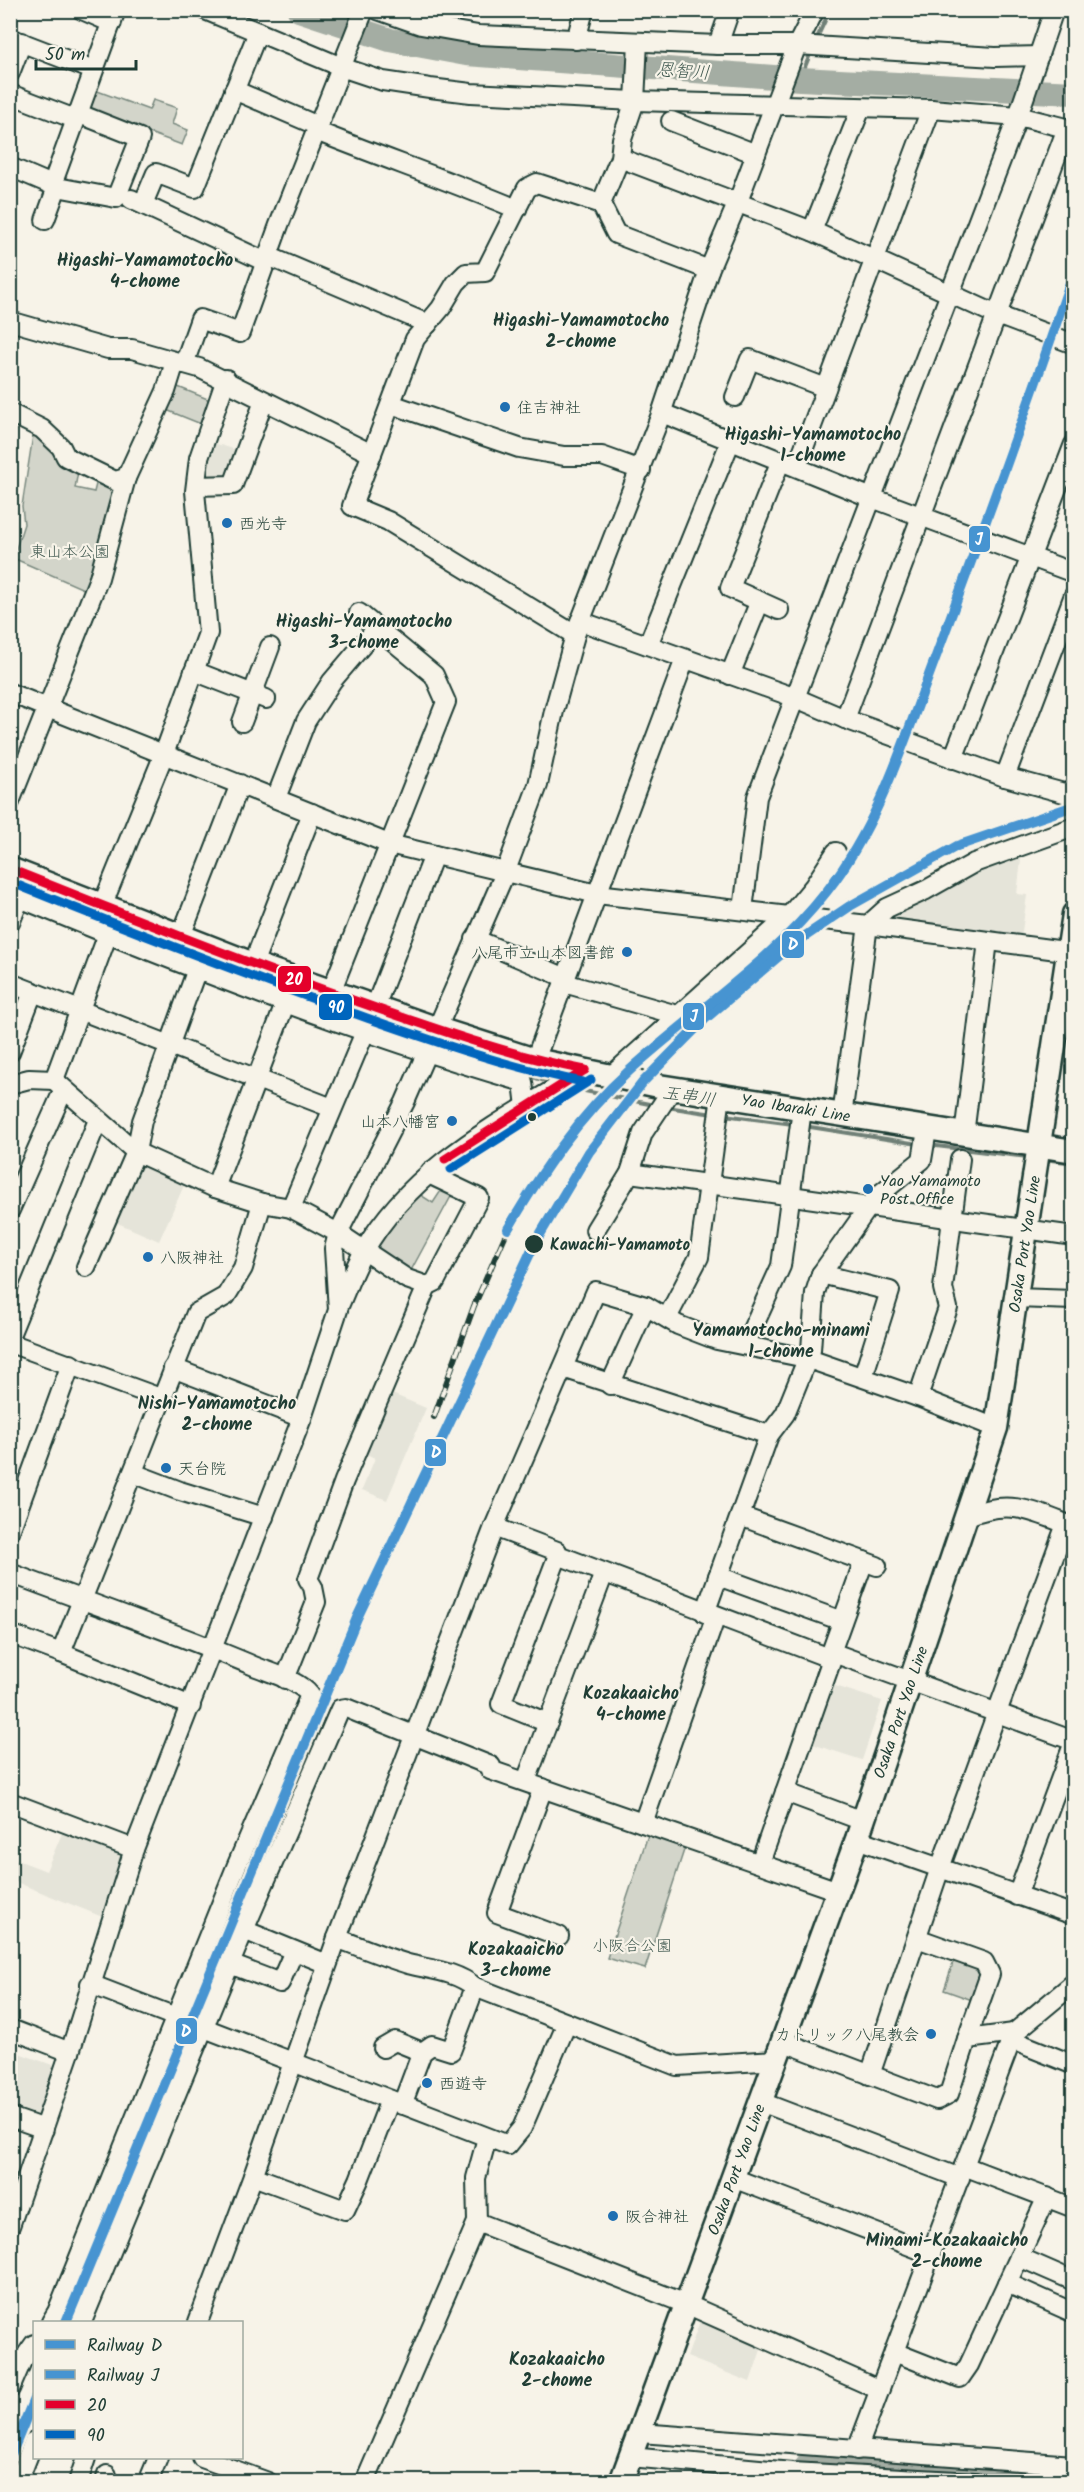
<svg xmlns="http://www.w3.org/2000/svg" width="1084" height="2492" font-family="Kalam,'Klee One',sans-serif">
  <rect width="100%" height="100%" fill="#f7f3e8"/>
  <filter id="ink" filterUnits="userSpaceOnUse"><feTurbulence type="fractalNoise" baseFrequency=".0167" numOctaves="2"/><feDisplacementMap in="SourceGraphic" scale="12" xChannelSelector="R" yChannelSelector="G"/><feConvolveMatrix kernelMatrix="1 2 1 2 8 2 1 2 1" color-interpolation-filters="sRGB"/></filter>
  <g filter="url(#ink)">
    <g fill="#e5e4d9">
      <polygon points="207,441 240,451 227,479 206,479"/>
      <polygon points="1022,852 1017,894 1027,895 1021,939 889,922 890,916 942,886"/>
      <polygon points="140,1161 186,1181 159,1241 113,1221"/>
      <polygon points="385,1391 426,1408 387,1500 362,1490 375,1458 360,1451"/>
      <polygon points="826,1683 882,1701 862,1760 806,1742"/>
      <polygon points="63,1831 124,1856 105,1918 11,1880 10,1857 46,1871"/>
      <polygon points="10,2050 61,2068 42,2123 11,2111"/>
      <polygon points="705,2319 763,2344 750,2382 687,2357 700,2321"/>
    </g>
    <g fill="#d3d5ca" stroke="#79897f" stroke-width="1.5">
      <polygon points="92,89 149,110 153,100 177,108 172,124 188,130 182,145 85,109"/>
      <polygon points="173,385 215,402 206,426 164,409"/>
      <polygon points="34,429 79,466 75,488 94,492 98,476 118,485 88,591 13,558 24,524 22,506"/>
      <polygon points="444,1186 455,1189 408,1276 369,1252 416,1192 433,1203"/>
      <polygon points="649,1832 686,1844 645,1969 607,1958"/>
      <polygon points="955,1957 985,1971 975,2001 944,1990"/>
    </g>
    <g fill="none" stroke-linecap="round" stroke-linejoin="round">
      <g stroke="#6f8077" stroke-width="4">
        <polyline points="816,40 830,10"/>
        <polyline points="800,79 811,52"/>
        <polyline points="10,884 105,923"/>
        <polyline points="115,927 284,992"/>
        <polyline points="294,995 426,1041"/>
        <polyline points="436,1045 466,1055"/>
        <polyline points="527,1075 551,1083"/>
        <polyline points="570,1088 654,1105"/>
        <polyline points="667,1107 713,1114"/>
        <polyline points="724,1115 793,1124"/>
        <polyline points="804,1126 918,1144"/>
        <polyline points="928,1145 1028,1157"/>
        <polyline points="1044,1159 1074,1163"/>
      </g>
      <g stroke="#a4ada3" stroke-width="24">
        <polyline points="299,10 390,40 466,54 800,79 1074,93"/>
        <polyline points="794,2482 811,2461 1074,2476"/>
      </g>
      <defs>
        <g id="minor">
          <polyline points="82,10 112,23"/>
          <polyline points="205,10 344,68 383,81 430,88 471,93 635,101 931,109 1018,116 1074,130"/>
          <polyline points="378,10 421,25 478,35 718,45 797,45 995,57 1039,56"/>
          <polyline points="10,38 93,70"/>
          <polyline points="576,40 584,10"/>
          <polyline points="718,45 730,10"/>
          <polyline points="10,73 22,42"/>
          <polyline points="234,90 318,126"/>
          <polyline points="10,94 75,119"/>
          <polyline points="671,121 756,154"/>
          <path d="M316,131C383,158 451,181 517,209"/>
          <polyline points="620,158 812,231 997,315 1074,344"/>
          <polyline points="10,167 57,187 116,198 140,138 77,113"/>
          <polyline points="52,185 116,10"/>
          <polyline points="131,199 266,262"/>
          <polyline points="143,204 156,173 195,188 258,32"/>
          <polyline points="601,204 620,158 622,139 635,101 638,42"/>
          <polyline points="45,220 57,187"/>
          <polyline points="812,231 861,108"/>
          <polyline points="268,256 428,324"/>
          <polyline points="10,321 108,349 132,349 199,368 372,454"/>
          <polyline points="184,364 200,319 240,333 279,225 364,10"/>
          <polyline points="735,397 750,359 826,388"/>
          <polyline points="391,404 519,448 564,456 602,456 641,470"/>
          <polyline points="10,413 42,429 61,447 66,457 115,481 126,478 166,391 175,362"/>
          <polyline points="662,413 872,498 1074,573"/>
          <polyline points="797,466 931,109"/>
          <polyline points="196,486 233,485 264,401"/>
          <polyline points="779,610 730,588 781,460"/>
          <polyline points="580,621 796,698 845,719 1005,777 1064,793 1074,790"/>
          <polyline points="575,635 388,521 352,506 415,339 441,308 456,283 466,273 485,272 527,188 537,183 601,204 616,234 709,270"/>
          <polyline points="648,645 731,440"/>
          <polyline points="194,671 266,699"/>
          <polyline points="730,675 760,601"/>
          <polyline points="10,693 389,844 597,894 868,925 887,908 926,890 974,863 1074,827"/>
          <polyline points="845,719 1067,128"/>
          <polyline points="242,722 270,647"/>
          <polyline points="953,759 1074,444"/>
          <polyline points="1005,777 1074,595"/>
          <polyline points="276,798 306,721 332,681 377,628"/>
          <polyline points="10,802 99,578 126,478"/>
          <path d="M10,894C179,964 348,1031 523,1082L526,1107"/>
          <polyline points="102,906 164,754 208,633 195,491 199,458 226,379"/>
          <polyline points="743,910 757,797 1018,116 1054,10"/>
          <polyline points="116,912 54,1080 136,1152 215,1188 262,1203 291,1208 338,1233 407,1279 427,1286 344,1481 308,1579 313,1587 316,1602 285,1679"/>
          <polyline points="10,923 20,898"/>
          <polyline points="181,936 240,784"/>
          <polyline points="475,939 566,978"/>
          <polyline points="253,964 312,813"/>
          <polyline points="10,983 332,1108"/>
          <polyline points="564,983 677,1015"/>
          <polyline points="331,992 446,702 434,675 359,613"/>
          <polyline points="375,1007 434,855"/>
          <polyline points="10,1052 33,992"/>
          <polyline points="535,1060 685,659"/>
          <polyline points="611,1076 790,915 814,886 836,852"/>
          <polyline points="10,1084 29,1079 54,1080"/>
          <polyline points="842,1116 868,925 1057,950"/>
          <polyline points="964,1135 988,941"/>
          <polyline points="630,1173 1074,1236"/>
          <polyline points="215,1188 295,978"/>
          <polyline points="291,1208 365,1032"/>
          <polyline points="10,1210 63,1091"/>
          <polyline points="595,1230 630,1173 643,1133 673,1088"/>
          <polyline points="86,1267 136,1152 142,1121 197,969"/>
          <polyline points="821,1274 890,1291 863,1377"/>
          <polyline points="427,1286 435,1282 479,1198 435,1177 431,1171"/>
          <polyline points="1015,1298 1074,1300"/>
          <path d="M339,1306C347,1288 354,1268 364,1251C413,1165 504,1121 585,1070"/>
          <polyline points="667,1318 699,1257 721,1096"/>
          <polyline points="10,1335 98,1120"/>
          <polyline points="10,1343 163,1399"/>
          <polyline points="745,1345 781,1266 802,1109"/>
          <polyline points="173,1368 302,1418"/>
          <polyline points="563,1368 769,1435"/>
          <polyline points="610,1385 646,1306"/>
          <polyline points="918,1397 948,1308 943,1288 960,1159"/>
          <polyline points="133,1473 180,1491 264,1517"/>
          <polyline points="740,1516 877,1566"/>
          <path d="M968,1516C1010,1498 1035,1512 1074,1527"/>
          <polyline points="494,1527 557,1551 558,1555 832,1659 760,1863"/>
          <polyline points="10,1531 71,1364"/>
          <path d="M10,1573C92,1604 174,1632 254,1666C271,1673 298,1680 310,1695L236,1867L57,2312L51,2322"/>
          <polyline points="718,1576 842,1621"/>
          <polyline points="705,1613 769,1435 785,1414 811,1350 815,1293 821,1274 875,1198 922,1160 927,1130"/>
          <polyline points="10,1634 61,1653 196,1313 226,1296 243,1268 262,1203"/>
          <polyline points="831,1652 1074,1741"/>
          <polyline points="61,1653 191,1706"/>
          <polyline points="829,1658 864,1561"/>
          <polyline points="548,1723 501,1704 558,1555"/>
          <polyline points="526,1781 604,1573"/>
          <polyline points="543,1788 497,1913 559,1936"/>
          <polyline points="785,1792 863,1821"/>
          <polyline points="10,1802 134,1849"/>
          <polyline points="643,1823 716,1616"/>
          <polyline points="857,1839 1074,1915"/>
          <polyline points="1017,1896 1074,1742"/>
          <polyline points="244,1930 327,1964"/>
          <path d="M337,1938C360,1947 384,1957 408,1964C432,1970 455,1971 475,1987L677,2066L777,2060"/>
          <polyline points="917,1938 984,1962 990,1974 967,2039"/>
          <polyline points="230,1964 280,1983 294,1951"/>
          <polyline points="90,1984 508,2145 522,2128 567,2023"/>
          <polyline points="10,2029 70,2052"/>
          <polyline points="1012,2040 1074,2065"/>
          <polyline points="784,2042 937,2100 949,2094 967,2039 1014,2033"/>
          <polyline points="383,2048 395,2041 422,2052"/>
          <polyline points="870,2075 940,1868 1066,1524"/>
          <polyline points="761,2102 960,2178"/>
          <polyline points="402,2105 422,2052 432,2045 451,2051 475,1987"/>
          <polyline points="10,2117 44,2129"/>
          <polyline points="964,2166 1074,2208"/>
          <polyline points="253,2176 345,2210 359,2180 390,2100"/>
          <polyline points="733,2178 931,2254"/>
          <polyline points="477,2222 686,2304 880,2390"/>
          <polyline points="10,2226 70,2052 134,1849 302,1418 338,1310 334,1249 338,1233 405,1102 505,873 538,785 554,711 575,635 660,417 709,270 737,204 797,45 815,10"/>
          <polyline points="1019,2257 1074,2281"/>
          <polyline points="1007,2283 1074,2313"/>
          <polyline points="82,2322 244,1930 340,1709 346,1708 491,1766 490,1770 838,1891"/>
          <polyline points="198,2322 253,2176 337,1938 494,1527 596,1291 646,1306 678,1325 717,1340 806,1358 918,1397 996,1428"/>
          <polyline points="894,2352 960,2378 969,2365 1047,2197"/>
          <polyline points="10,2389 22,2361 34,2344"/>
          <polyline points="640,2433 1074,2465"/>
          <polyline points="857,2450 1014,2033 1074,1983"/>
          <polyline points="630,2457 792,2472 975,2482"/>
          <polyline points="202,2458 268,2482"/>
          <polyline points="18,2482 34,2441"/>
          <polyline points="78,2482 86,2458"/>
          <polyline points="105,2482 107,2475"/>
          <polyline points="148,2482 158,2458"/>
          <polyline points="365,2482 477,2222 476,2178 487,2138"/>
        </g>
        <g id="major">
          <path id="s1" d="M10,869L253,964L435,1028L535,1060L659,1086L1074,1151"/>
          <path id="s2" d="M621,2482L857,1839L996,1428L1074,914"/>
        </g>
      </defs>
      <use href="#minor" stroke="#1f3d34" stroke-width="22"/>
      <use href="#major" stroke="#1f3d34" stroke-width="27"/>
      <use href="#minor" stroke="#f7f3e8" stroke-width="18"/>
      <use href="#major" stroke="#f7f3e8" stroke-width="22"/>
      <defs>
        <polyline id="rail" points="434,1417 474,1306 508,1229"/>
      </defs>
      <use href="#rail" stroke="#1f3d34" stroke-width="6"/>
      <use href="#rail" stroke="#f7f3e8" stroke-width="4" stroke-dasharray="11" stroke-linecap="butt"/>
      <defs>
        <g id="bus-1">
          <path d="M10,869C123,914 236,959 350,999C428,1026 504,1054 585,1070"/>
          <polyline points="445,1159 585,1070"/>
        </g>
        <g id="bus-2">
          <path d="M10,882C122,927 234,971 347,1011C425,1038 502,1066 583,1082"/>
          <polyline points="451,1169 591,1080"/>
        </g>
      </defs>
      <use href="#bus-1" stroke="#f7f3e8" stroke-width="14"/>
      <use href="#bus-2" stroke="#f7f3e8" stroke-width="14"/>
      <use href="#bus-1" stroke="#e4002b" stroke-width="9"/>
      <use href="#bus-2" stroke="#0065bd" stroke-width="9"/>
      <defs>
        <g id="rail-1">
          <polyline points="66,2322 357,1618 535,1243 589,1152 643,1082 705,1019 792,945 850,906 957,846 1074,806"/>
          <polyline points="10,2457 34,2399"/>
        </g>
        <path id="rail-2" d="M508,1229C542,1171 579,1116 629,1071C695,1011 772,962 827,891C880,823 905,738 935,659C983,530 1030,402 1074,271"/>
      </defs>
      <use href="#rail-1" stroke="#f7f3e8" stroke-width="15"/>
      <use href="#rail-2" stroke="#f7f3e8" stroke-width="15"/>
      <use href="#rail-1" stroke="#4694d1" stroke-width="10"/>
      <use href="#rail-2" stroke="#4694d1" stroke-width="10"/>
    </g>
  </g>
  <g fill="#1f6fb2" stroke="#f7f3e8" stroke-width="2">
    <circle cx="505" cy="407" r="6"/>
    <circle cx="227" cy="523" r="6"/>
    <circle cx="627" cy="952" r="6"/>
    <circle cx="452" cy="1121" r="6"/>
    <circle cx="868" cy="1189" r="6"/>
    <circle cx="148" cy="1257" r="6"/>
    <circle cx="166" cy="1468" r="6"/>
    <circle cx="931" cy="2034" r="6"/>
    <circle cx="427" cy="2083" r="6"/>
    <circle cx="613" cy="2216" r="6"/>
  </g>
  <g fill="#1f3d34" stroke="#f7f3e8" stroke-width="2">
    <circle cx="532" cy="1117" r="5"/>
    <circle cx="534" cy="1244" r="10"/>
  </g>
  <g text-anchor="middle" stroke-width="4.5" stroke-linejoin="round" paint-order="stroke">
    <g font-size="16" fill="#1f3d34" stroke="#f7f3e8" text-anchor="start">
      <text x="517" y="413">住吉神社</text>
      <text x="239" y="529">西光寺</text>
      <text x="615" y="958" text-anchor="end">八尾市立山本図書館</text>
      <text x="440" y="1127" text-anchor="end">山本八幡宮</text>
      <text x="880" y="1186">Yao Yamamoto<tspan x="880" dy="18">Post Office</tspan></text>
      <text x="160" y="1263">八阪神社</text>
      <text x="178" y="1474">天台院</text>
      <text x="919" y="2040" text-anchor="end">カトリック八尾教会</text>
      <text x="439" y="2089">西遊寺</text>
      <text x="625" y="2222">阪合神社</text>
    </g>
    <g font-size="16" fill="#435b52" stroke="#f7f3e8">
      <text x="70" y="557">東山本公園</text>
      <text x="632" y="1951">小阪合公園</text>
    </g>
    <g font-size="16" fill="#1f3d34" stroke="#f7f3e8">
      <text dy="6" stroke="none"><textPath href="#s1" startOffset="824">Yao Ibaraki Line</textPath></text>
      <text dy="6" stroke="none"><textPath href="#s2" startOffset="1305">Osaka Port Yao Line</textPath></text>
      <text dy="6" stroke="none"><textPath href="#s2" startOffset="819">Osaka Port Yao Line</textPath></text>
      <text dy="6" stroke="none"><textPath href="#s2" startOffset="333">Osaka Port Yao Line</textPath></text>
    </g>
    <g font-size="16" font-weight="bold" fill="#1f3d34" stroke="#f7f3e8" text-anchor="start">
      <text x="550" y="1250">Kawachi-Yamamoto</text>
    </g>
    <g font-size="18" font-style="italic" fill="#405950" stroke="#f7f3e8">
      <text transform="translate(683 71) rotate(4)" y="6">恩智川</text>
      <text transform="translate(689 1096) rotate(9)" y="6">玉串川</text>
    </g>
    <g font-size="18" font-weight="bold" fill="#1f3d34" stroke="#f7f3e8">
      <text x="145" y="266">Higashi-Yamamotocho<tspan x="145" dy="21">4-chome</tspan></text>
      <text x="581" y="326">Higashi-Yamamotocho<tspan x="581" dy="21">2-chome</tspan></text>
      <text x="813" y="440">Higashi-Yamamotocho<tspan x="813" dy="21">1-chome</tspan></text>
      <text x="364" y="627">Higashi-Yamamotocho<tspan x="364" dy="21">3-chome</tspan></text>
      <text x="781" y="1336">Yamamotocho-minami<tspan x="781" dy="21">1-chome</tspan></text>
      <text x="217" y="1409">Nishi-Yamamotocho<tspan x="217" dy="21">2-chome</tspan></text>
      <text x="631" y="1699">Kozakaaicho<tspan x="631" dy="21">4-chome</tspan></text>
      <text x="516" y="1955">Kozakaaicho<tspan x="516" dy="21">3-chome</tspan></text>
      <text x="947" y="2246">Minami-Kozakaaicho<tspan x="947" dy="21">2-chome</tspan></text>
      <text x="557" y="2365">Kozakaaicho<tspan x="557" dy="21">2-chome</tspan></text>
    </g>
  </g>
  <g stroke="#f7f3e8" stroke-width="2">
    <rect x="968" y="525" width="23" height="28" rx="6" fill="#4694d1"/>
    <rect x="781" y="930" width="24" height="29" rx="6" fill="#4694d1"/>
    <rect x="277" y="965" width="35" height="28" rx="6" fill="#e4002b"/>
    <rect x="318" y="993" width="35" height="28" rx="6" fill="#0065bd"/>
    <rect x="682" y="1002" width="23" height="29" rx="6" fill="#4694d1"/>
    <rect x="424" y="1438" width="23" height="29" rx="6" fill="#4694d1"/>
    <rect x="175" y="2017" width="23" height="28" rx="6" fill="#4694d1"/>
  </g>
  <g font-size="16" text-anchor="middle" font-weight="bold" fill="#fff">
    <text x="979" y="545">J</text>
    <text x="793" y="950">D</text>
    <text x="294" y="985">20</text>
    <text x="336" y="1013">90</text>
    <text x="694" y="1022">J</text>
    <text x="436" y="1458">D</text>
    <text x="186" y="2037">D</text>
  </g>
  <rect width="1084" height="2492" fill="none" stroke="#f7f3e8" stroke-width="36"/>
  <rect x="18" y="18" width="1048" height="2456" fill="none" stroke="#1f3d34" stroke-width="2" filter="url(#ink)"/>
  <rect x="33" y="2321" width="210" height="138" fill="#f7f3e8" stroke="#a1aaa0" stroke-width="1.5"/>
  <rect x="45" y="2340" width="30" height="9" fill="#4694d1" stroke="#a1aaa0" stroke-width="1.5"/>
  <text x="87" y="2351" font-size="18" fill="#1f3d34">Railway D</text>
  <rect x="45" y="2370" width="30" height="9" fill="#4694d1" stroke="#a1aaa0" stroke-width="1.5"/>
  <text x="87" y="2381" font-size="18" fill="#1f3d34">Railway J</text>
  <rect x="45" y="2400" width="30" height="9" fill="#e4002b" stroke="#a1aaa0" stroke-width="1.5"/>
  <text x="87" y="2411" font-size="18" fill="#1f3d34">20</text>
  <rect x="45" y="2430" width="30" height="9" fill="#0065bd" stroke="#a1aaa0" stroke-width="1.5"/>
  <text x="87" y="2441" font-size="18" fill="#1f3d34">90</text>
  <path d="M36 60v9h100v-9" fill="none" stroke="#1f3d34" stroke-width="3"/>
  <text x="45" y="60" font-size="18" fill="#1f3d34" stroke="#f7f3e8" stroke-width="4.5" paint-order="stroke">50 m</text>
</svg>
